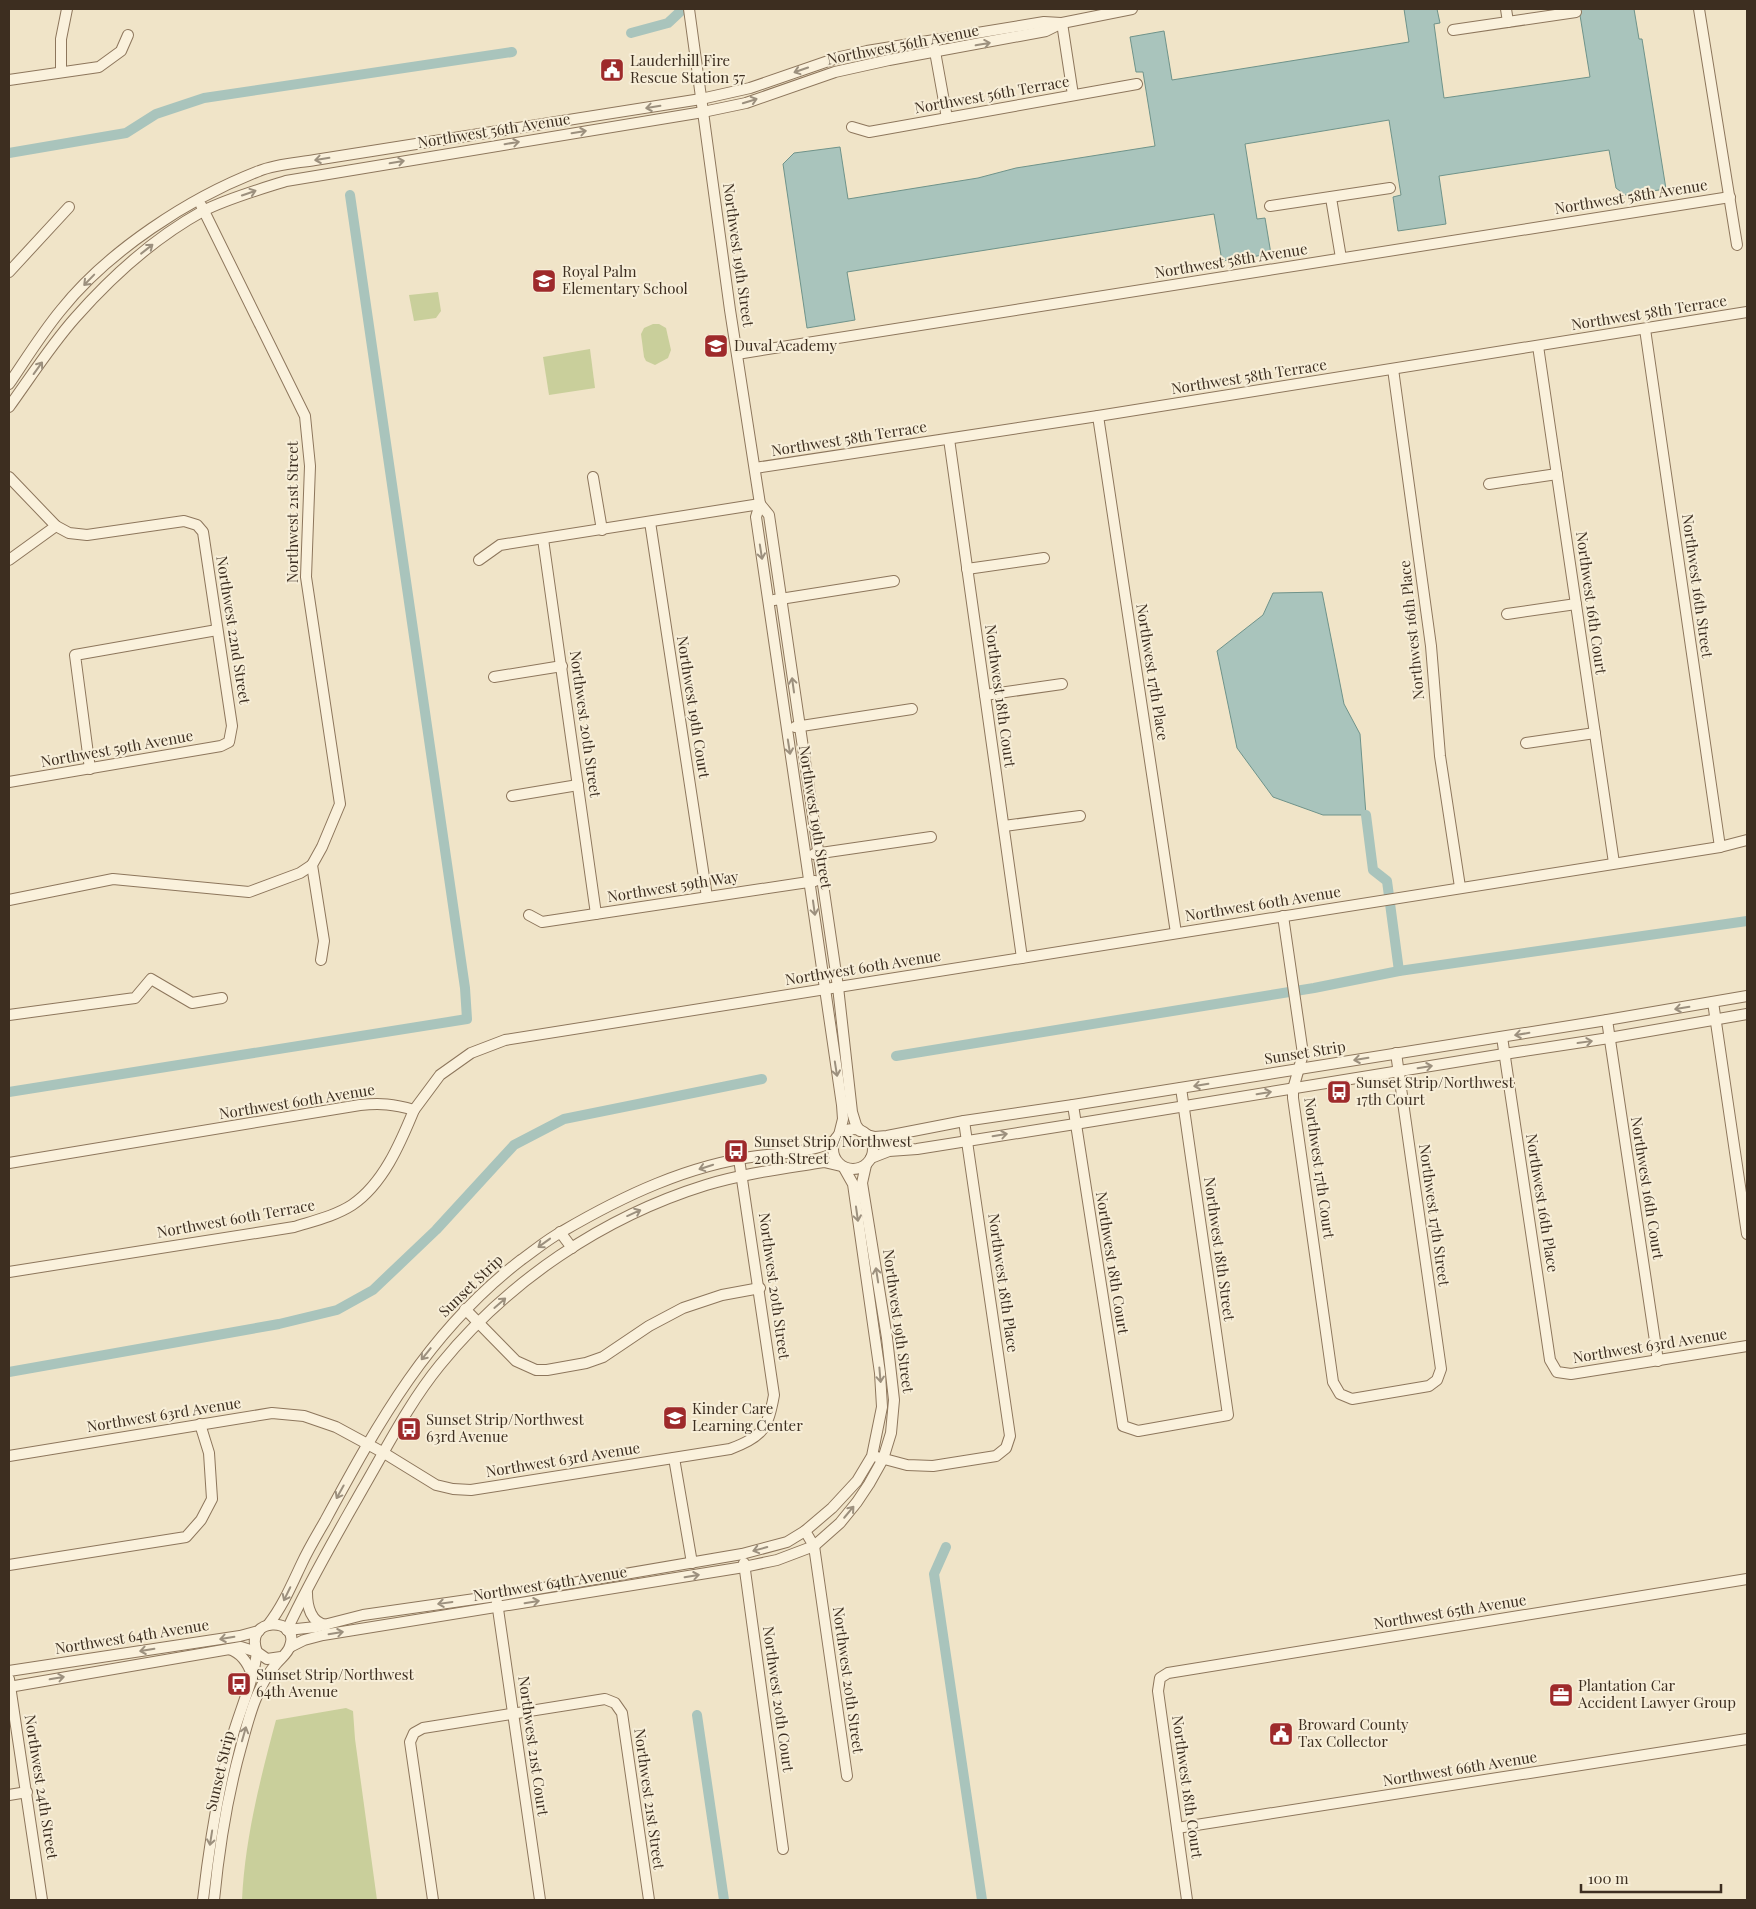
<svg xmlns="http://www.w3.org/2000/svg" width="1756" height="1909" font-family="'Playfair Display',serif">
  <rect width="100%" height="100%" fill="#f0e4c8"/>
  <g fill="#c9cf9b">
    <polygon points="438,292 441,311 436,318 414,321 409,295"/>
    <polygon points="653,324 659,324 666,328 671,350 668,358 655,365 646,361 644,357 641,334 644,328"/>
    <polygon points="590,349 595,388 549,395 543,357"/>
    <path d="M346,1708L353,1711L355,1739L377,1900H242C245,1838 260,1780 276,1720Z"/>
  </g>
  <g fill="#a9c4bc" stroke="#6f938a">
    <polygon points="1404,9 1437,9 1440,23 1434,24 1444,98 1590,77 1579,9 1634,9 1639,39 1642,39 1666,189 1625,195 1616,188 1609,150 1439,176 1446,224 1398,231 1393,197 1401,195 1389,120 1245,144 1257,219 1265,218 1271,254 1222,261 1214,214 847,272 855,320 807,328 783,164 794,153 840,147 848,199 978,178 1016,168 1155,146 1143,72 1136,72 1130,37 1164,31 1172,80 1409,42"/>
    <polygon points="1322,592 1344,704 1360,734 1366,815 1323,815 1273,797 1237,748 1217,651 1263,615 1273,593"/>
  </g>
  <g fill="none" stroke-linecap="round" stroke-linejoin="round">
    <g stroke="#a9c4bc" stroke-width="10">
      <polyline points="631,33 668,23 683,9"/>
      <polyline points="9,153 126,133 156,114 204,98 512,52"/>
      <polyline points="1366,815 1373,870 1387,881 1399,971"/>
      <polyline points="896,1056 1314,988 1399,971 1747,921"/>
      <polyline points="9,1092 467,1019 465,988 350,195"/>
      <polyline points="9,1372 279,1324 337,1310 373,1290 436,1230 514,1145 564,1119 762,1079"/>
      <polyline points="946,1547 934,1574 982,1900"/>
      <polyline points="697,1715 724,1900"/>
    </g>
    <defs>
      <g id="minor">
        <polyline points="689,9 730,310 760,504 756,517 842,1105 843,1119 839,1135"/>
        <polyline points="1506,9 1508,22"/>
        <polyline points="1699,9 1737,245"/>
        <polyline points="1062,23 1073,95"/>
        <polyline points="1453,30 1576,12"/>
        <polyline points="934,46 947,118"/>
        <polyline points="61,72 61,39 67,9"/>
        <polyline points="9,80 99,67 121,51 128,35"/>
        <polyline points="852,127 869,132 1137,84"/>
        <polyline points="1331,198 1341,258"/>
        <polyline points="201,205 305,416 310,466 306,577 340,804 322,847 312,865 324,941 321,960"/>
        <polyline points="1270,206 1390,188"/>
        <polyline points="9,272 69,207"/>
        <polyline points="1645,329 1720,847"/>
        <polyline points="1538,346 1614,863"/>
        <polyline points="737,354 1730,197"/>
        <polyline points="1393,369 1431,646 1440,756 1460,887"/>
        <path d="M9,384C26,359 42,333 61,310C108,251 189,198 259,171C276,164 297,163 315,160L701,99L750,88L840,57L867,51L1044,22L1061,23"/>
        <path d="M9,407C30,378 51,345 75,318C112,276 154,238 203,211C229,198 258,190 286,181L703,112L746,103L835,72L889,60L1046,31L1062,23L1132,9"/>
        <polyline points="1098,416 1176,933"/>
        <polyline points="949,439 1022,958"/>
        <polyline points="755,468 1098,416 1747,312"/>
        <polyline points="9,477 56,526 69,533 87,535 184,521 197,525 203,532 232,726 229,742 221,746 9,782"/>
        <polyline points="593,477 602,530"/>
        <polyline points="1489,484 1557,474"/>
        <polyline points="760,504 769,515 838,987 852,1112 856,1125 860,1131"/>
        <polyline points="650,522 707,897"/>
        <polyline points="543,539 596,914"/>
        <polyline points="9,560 56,526"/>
        <polyline points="479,560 500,545 760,504"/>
        <polyline points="967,569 1044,558"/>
        <polyline points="774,600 894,581"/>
        <polyline points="1507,614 1576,604"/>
        <polyline points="494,677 562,666"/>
        <polyline points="985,695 1062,684"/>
        <polyline points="795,727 912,709"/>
        <polyline points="1526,743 1595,733"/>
        <polyline points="90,769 75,655 217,630"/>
        <polyline points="512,796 578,785"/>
        <polyline points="1004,826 1080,816"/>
        <polyline points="814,854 931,837"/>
        <polyline points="9,900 113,879 249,892 300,873 312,865"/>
        <polyline points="529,915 542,922 815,881"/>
        <polyline points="1283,916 1303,1054 1293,1089 1293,1098 1333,1382 1340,1394 1352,1399 1429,1386 1437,1380 1441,1369 1396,1053"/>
        <polyline points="1713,1002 1747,1234"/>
        <polyline points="9,1015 135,998 151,979 192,1003 222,998"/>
        <polyline points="1607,1020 1658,1361"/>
        <polyline points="1502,1037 1550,1360 1557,1372 1571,1374 1747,1346"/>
        <polyline points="1073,1105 1123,1426 1138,1431 1228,1415 1181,1088"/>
        <circle cx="853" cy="1149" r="20"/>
        <polyline points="867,1135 875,1137 887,1136 964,1121 1073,1105 1607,1020 1747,996"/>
        <polyline points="871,1158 889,1151 917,1149 1075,1124 1504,1054 1609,1038 1747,1014"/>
        <path d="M9,1163L360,1105C381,1103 393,1104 414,1110L440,1075L471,1053L505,1040L1720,847L1747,840"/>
        <polyline points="560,1232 572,1248"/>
        <path d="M9,1272L294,1227C313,1221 335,1216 352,1205C383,1184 400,1144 414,1110"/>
        <polyline points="465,1309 516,1361 536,1370 547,1370 586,1363 603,1357 649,1326 683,1308 722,1295 760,1288"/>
        <path d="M9,1456L272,1413L304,1416L336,1427L384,1453L436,1485L453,1489L471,1490L730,1449C763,1437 768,1428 774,1395L739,1159"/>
        <polyline points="877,1457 907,1465 933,1466 996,1456 1006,1448 1010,1436 964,1121"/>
        <polyline points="674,1458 692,1563"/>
        <polyline points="805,1531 814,1546 847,1776"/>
        <polyline points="744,1563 783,1849"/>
        <polyline points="9,1565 186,1537 201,1520 212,1499 209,1453 200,1424"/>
        <path d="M307,1593C307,1606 311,1623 326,1625"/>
        <polyline points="497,1602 540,1900"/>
        <path d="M268,1625C283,1606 292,1584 302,1563C309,1548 317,1535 325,1521C379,1421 429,1331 521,1260C535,1250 548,1239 563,1231C623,1196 688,1165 758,1156C775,1154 822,1151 835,1140"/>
        <polyline points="287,1630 316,1627 363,1615 496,1596 742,1554 787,1542 805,1531 832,1508 857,1481 872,1456 882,1407 880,1373 853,1184 844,1168"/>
        <path d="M287,1630C309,1582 336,1536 362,1490C387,1447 409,1403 440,1365C508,1281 603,1217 706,1185C742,1174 780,1169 817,1163L824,1162L841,1166"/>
        <polyline points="290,1647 304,1640 323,1635 744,1567 777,1560 814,1546 840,1523 857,1502 869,1484 883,1459 891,1433 894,1400 887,1338 862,1183 866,1165"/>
        <path d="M229,1649C242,1653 248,1663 252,1675"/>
        <polyline points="9,1671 240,1636 259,1631"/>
        <polyline points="9,1679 42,1900"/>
        <polyline points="9,1687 241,1647 257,1652"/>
        <polyline points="9,1795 27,1792"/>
        <polyline points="1177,1828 1747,1739"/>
        <path d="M203,1900C209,1848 217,1796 230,1745C238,1714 253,1684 257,1652"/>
        <path d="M214,1900C219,1848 227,1797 241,1747C249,1717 256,1688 276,1664C281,1658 288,1653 290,1646C301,1617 243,1616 257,1652L267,1659L281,1657"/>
        <polyline points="433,1900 410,1742 414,1733 423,1728 605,1699 615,1703 622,1713 649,1900"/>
        <polyline points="1187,1900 1158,1691 1160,1678 1168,1673 1747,1579"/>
      </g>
    </defs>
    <use href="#minor" stroke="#8d765c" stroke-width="12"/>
    <use href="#minor" stroke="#faf1dc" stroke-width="10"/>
  </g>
  <defs><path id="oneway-shaft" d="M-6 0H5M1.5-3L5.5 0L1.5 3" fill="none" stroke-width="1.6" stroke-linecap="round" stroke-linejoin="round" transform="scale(1.25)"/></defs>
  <g stroke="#9c907e">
    <use href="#oneway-shaft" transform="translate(983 44) rotate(-10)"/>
    <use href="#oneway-shaft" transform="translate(801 70) rotate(161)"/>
    <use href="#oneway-shaft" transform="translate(750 101) rotate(-17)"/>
    <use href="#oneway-shaft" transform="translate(653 107) rotate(171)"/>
    <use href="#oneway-shaft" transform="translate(579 132) rotate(-9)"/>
    <use href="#oneway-shaft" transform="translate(512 143) rotate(-9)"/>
    <use href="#oneway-shaft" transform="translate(322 159) rotate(171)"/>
    <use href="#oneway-shaft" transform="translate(397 162) rotate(-10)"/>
    <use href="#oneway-shaft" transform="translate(249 193) rotate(-19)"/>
    <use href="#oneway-shaft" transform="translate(147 249) rotate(-38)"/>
    <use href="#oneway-shaft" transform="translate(89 280) rotate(134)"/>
    <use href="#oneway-shaft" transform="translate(38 368) rotate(-54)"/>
    <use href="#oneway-shaft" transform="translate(761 552) rotate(81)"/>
    <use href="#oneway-shaft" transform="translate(793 685) rotate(-98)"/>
    <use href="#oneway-shaft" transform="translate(789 747) rotate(81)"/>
    <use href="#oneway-shaft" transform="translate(814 908) rotate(82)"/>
    <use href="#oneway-shaft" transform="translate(1682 1008) rotate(171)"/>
    <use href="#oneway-shaft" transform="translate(1522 1034) rotate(171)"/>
    <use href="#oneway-shaft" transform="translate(1585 1042) rotate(-8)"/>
    <use href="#oneway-shaft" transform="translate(1361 1059) rotate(171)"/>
    <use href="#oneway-shaft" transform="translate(1425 1067) rotate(-9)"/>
    <use href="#oneway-shaft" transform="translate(836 1069) rotate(81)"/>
    <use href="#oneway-shaft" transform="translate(1201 1085) rotate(171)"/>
    <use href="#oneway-shaft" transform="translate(1264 1093) rotate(-9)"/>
    <use href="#oneway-shaft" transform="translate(1000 1135) rotate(-9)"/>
    <use href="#oneway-shaft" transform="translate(706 1167) rotate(162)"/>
    <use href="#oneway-shaft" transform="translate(634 1213) rotate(-24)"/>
    <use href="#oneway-shaft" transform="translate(857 1214) rotate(82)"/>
    <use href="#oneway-shaft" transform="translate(544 1243) rotate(144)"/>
    <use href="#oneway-shaft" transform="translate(877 1275) rotate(-99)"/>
    <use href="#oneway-shaft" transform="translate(500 1303) rotate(-41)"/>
    <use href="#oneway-shaft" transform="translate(426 1354) rotate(129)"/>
    <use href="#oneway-shaft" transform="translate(880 1375) rotate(85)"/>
    <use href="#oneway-shaft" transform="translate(340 1492) rotate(119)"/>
    <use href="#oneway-shaft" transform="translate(849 1512) rotate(-50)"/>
    <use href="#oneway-shaft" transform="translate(760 1549) rotate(165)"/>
    <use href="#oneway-shaft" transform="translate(692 1576) rotate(-9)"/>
    <use href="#oneway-shaft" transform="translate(287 1594) rotate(116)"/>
    <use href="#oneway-shaft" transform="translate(532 1602) rotate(-9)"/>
    <use href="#oneway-shaft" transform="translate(445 1603) rotate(172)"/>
    <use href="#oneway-shaft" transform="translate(336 1633) rotate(-9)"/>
    <use href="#oneway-shaft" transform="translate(227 1638) rotate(171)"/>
    <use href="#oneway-shaft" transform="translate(147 1650) rotate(171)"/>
    <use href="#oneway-shaft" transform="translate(57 1678) rotate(-10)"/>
    <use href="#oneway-shaft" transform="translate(244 1734) rotate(-74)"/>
    <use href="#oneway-shaft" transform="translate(211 1838) rotate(99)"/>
  </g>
  <defs>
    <symbol id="civic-square" viewBox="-11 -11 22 22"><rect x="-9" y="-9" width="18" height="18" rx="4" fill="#9e2a2b" stroke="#f7eed8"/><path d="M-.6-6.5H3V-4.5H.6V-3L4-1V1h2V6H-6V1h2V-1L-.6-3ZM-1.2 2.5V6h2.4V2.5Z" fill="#fff"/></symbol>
    <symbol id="school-square" viewBox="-11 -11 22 22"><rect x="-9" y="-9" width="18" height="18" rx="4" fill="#9e2a2b" stroke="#f7eed8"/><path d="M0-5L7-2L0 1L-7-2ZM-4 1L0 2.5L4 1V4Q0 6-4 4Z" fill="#fff"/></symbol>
    <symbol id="bus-square" viewBox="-11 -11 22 22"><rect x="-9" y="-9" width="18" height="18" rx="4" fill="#9e2a2b" stroke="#f7eed8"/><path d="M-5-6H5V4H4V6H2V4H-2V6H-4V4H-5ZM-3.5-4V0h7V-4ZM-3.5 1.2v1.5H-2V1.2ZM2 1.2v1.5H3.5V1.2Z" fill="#fff"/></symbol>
    <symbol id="office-square" viewBox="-11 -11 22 22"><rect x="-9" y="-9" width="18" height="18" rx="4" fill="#9e2a2b" stroke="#f7eed8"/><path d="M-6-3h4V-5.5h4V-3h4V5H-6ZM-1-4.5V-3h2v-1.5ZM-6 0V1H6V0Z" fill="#fff"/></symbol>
  </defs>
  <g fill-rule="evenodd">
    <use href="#civic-square" x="598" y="56" width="28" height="28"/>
    <use href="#school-square" x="530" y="267" width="28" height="28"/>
    <use href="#school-square" x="702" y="332" width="28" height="28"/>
    <use href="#bus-square" x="1325" y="1078" width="28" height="28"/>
    <use href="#bus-square" x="722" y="1137" width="28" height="28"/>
    <use href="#school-square" x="661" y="1404" width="28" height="28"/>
    <use href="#bus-square" x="395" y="1415" width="28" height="28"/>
    <use href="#bus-square" x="225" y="1670" width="28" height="28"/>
    <use href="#office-square" x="1547" y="1681" width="28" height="28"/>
    <use href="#civic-square" x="1267" y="1720" width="28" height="28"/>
  </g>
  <g text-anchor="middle" stroke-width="4" stroke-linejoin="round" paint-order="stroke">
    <g font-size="15" fill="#3d2e20" stroke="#f7eed8">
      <text transform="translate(903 45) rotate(-11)" y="5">Northwest 56th Avenue</text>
      <text transform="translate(992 95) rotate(-10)" y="5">Northwest 56th Terrace</text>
      <text transform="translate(494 131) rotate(-9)" y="5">Northwest 56th Avenue</text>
      <text transform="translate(1631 197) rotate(-9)" y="5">Northwest 58th Avenue</text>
      <text transform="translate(738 255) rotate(82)" y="5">Northwest 19th Street</text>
      <text transform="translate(1231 261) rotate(-9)" y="5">Northwest 58th Avenue</text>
      <text transform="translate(1649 313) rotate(-9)" y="5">Northwest 58th Terrace</text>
      <text transform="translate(1249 377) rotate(-9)" y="5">Northwest 58th Terrace</text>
      <text transform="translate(849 439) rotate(-9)" y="5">Northwest 58th Terrace</text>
      <text transform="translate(293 512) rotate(-90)" y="5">Northwest 21st Street</text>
      <text transform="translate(1697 586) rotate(82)" y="5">Northwest 16th Street</text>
      <text transform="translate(1591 603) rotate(82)" y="5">Northwest 16th Court</text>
      <text transform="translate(233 630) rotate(81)" y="5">Northwest 22nd Street</text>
      <text transform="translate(1412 630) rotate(-96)" y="5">Northwest 16th Place</text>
      <text transform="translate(1152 672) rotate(81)" y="5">Northwest 17th Place</text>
      <text transform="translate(1000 696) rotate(82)" y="5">Northwest 18th Court</text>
      <text transform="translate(693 707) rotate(81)" y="5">Northwest 19th Court</text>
      <text transform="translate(585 724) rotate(82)" y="5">Northwest 20th Street</text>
      <text transform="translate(117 749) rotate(-10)" y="5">Northwest 59th Avenue</text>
      <text transform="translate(815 817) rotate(81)" y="5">Northwest 19th Street</text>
      <text transform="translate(673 887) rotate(-9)" y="5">Northwest 59th Way</text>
      <text transform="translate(1263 904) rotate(-9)" y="5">Northwest 60th Avenue</text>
      <text transform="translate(863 968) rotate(-9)" y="5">Northwest 60th Avenue</text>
      <text transform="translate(1305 1053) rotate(-9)" y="5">Sunset Strip</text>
      <text transform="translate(297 1102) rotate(-9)" y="5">Northwest 60th Avenue</text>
      <text transform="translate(1319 1168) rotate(82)" y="5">Northwest 17th Court</text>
      <text transform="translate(1647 1188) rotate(81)" y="5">Northwest 16th Court</text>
      <text transform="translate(1542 1203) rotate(81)" y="5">Northwest 16th Place</text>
      <text transform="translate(1434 1215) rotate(82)" y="5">Northwest 17th Street</text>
      <text transform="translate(236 1219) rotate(-10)" y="5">Northwest 60th Terrace</text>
      <text transform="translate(1219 1249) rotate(82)" y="5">Northwest 18th Street</text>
      <text transform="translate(1112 1263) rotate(81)" y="5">Northwest 18th Court</text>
      <text transform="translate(1003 1283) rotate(82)" y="5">Northwest 18th Place</text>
      <text transform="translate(471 1286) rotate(-44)" y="5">Sunset Strip</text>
      <text transform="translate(774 1286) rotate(82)" y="5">Northwest 20th Street</text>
      <text transform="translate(898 1321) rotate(82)" y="5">Northwest 19th Street</text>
      <text transform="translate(1650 1346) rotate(-9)" y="5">Northwest 63rd Avenue</text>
      <text transform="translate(164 1415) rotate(-9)" y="5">Northwest 63rd Avenue</text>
      <text transform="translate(563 1460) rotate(-9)" y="5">Northwest 63rd Avenue</text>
      <text transform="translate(550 1584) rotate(-9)" y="5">Northwest 64th Avenue</text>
      <text transform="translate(1450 1612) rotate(-9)" y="5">Northwest 65th Avenue</text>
      <text transform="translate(132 1637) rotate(-9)" y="5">Northwest 64th Avenue</text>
      <text transform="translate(848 1680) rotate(82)" y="5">Northwest 20th Street</text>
      <text transform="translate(778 1699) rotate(82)" y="5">Northwest 20th Court</text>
      <text transform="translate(533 1746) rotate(82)" y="5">Northwest 21st Court</text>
      <text transform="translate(1460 1769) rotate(-9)" y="5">Northwest 66th Avenue</text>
      <text transform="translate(220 1771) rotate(-77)" y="5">Sunset Strip</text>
      <text transform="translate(41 1787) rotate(81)" y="5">Northwest 24th Street</text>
      <text transform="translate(1187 1787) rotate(82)" y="5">Northwest 18th Court</text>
      <text transform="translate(649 1799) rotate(82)" y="5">Northwest 21st Street</text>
    </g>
    <g font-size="15" fill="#3d2e20" stroke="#f7eed8" text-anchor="start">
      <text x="630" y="66">Lauderhill Fire<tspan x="630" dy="17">Rescue Station 57</tspan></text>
      <text x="562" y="277">Royal Palm<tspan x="562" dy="17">Elementary School</tspan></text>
      <text x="734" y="351">Duval Academy</text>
      <text x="1356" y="1088">Sunset Strip/Northwest<tspan x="1356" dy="17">17th Court</tspan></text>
      <text x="754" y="1147">Sunset Strip/Northwest<tspan x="754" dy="17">20th Street</tspan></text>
      <text x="692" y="1414">Kinder Care<tspan x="692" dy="17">Learning Center</tspan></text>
      <text x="426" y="1425">Sunset Strip/Northwest<tspan x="426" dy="17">63rd Avenue</tspan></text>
      <text x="256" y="1680">Sunset Strip/Northwest<tspan x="256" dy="17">64th Avenue</tspan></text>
      <text x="1578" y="1691">Plantation Car<tspan x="1578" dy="17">Accident Lawyer Group</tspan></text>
      <text x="1298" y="1730">Broward County<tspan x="1298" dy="17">Tax Collector</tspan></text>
    </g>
  </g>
  <rect width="1756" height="1909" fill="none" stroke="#3d2e20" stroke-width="20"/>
  <path d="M1581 1884v8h140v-8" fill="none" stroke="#3d2e20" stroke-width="2.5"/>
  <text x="1588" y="1884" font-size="15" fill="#3d2e20" stroke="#f7eed8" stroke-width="4" paint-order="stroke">100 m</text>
</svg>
